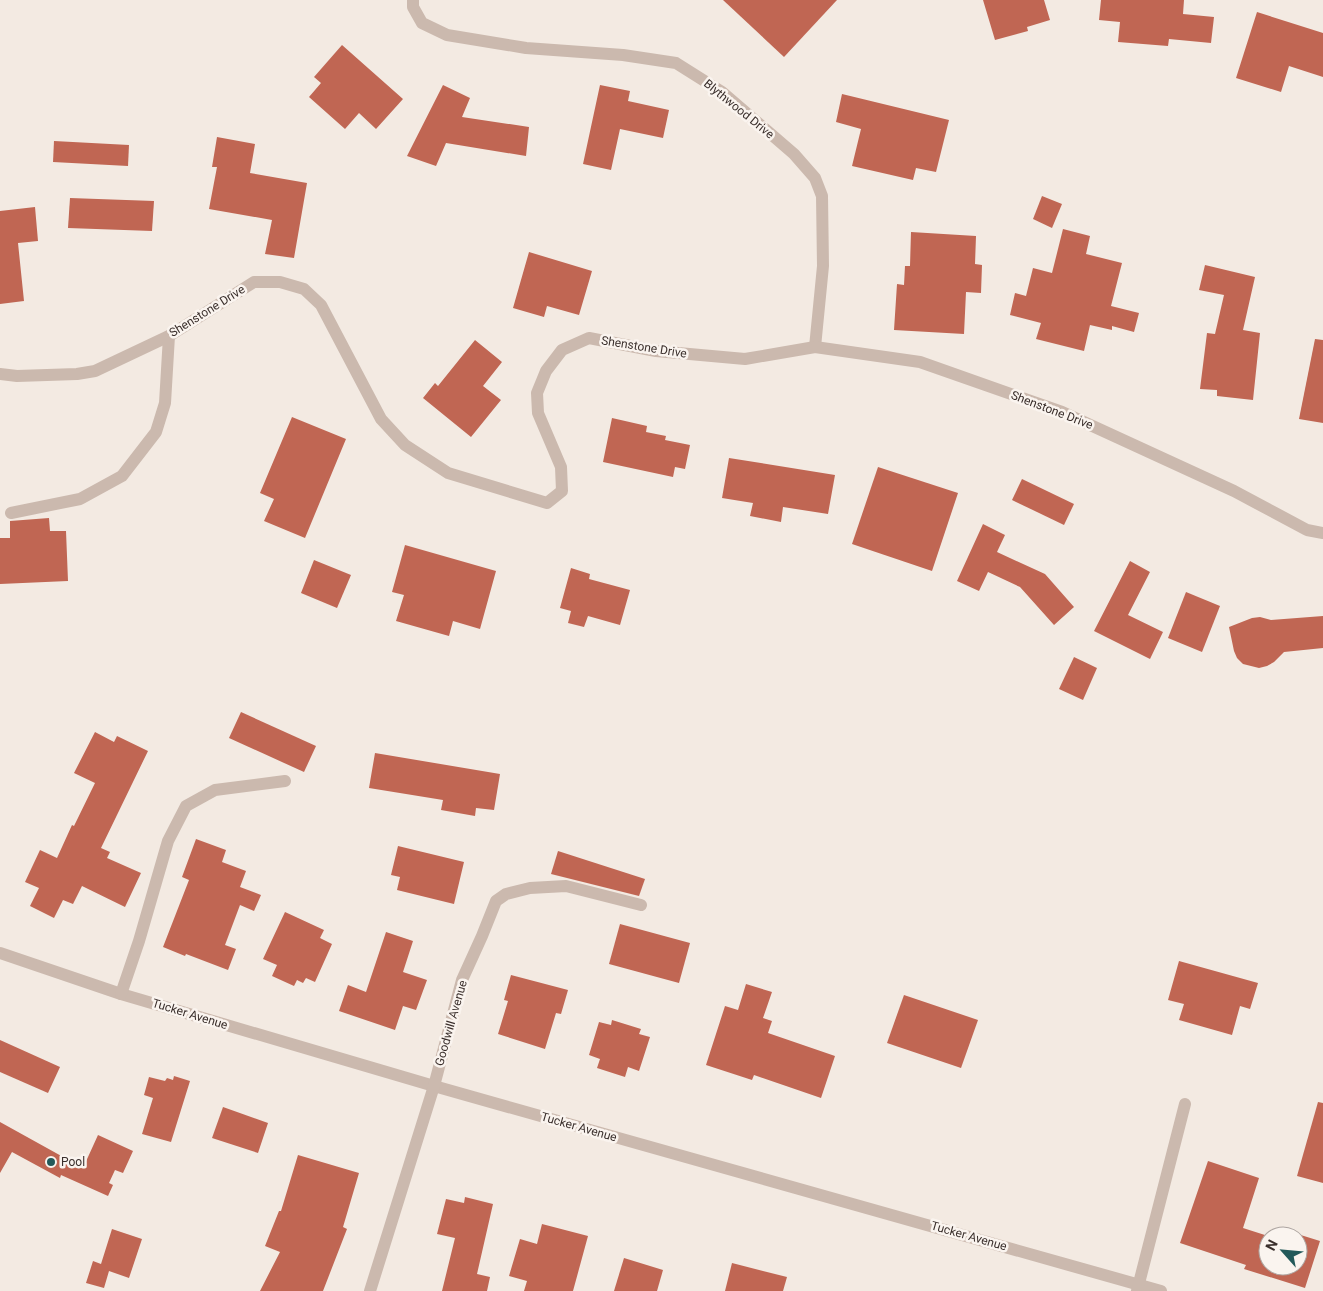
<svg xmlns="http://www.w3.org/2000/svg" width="1323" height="1291" font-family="Roboto,sans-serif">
  <rect width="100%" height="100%" fill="#f3eae2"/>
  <g fill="#c06653">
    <polygon points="723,0 837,0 784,57"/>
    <polygon points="983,0 1044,0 1050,20 1027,27 1028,31 995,40"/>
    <polygon points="1101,0 1184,0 1183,14 1214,17 1211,43 1169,39 1168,46 1118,42 1120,22 1099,20"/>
    <polygon points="1257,12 1323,33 1323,77 1289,66 1281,92 1236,78"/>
    <polygon points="342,45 403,99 376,129 359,113 345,129 309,97 321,83 314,77"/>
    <polygon points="443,85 470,98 462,117 529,127 526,156 446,143 436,166 407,156"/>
    <polygon points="600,85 630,91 628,101 669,110 663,138 620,129 611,170 583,164"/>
    <polygon points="842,94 949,120 936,172 916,168 913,180 852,166 861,129 836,122"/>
    <polygon points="217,137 255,144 250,173 307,183 294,258 265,254 272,220 209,209 217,167 212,167"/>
    <polygon points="54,141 129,145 128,166 53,162"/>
    <polygon points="1042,196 1062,204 1052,228 1033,219"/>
    <polygon points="70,198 154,201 152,231 68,228"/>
    <polygon points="35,207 38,241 18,243 24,301 0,304 0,211"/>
    <polygon points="1063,229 1090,236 1086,254 1122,263 1111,306 1139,313 1134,332 1112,326 1112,330 1090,325 1084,351 1036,339 1041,323 1010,315 1015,293 1026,296 1033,268 1052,273"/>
    <polygon points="911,232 976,236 975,264 982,265 981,293 966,292 964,334 894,330 897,284 904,285 905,266 910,266"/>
    <polygon points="529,252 592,271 579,315 547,306 544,317 513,308"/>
    <polygon points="1205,265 1255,277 1243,330 1260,333 1253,400 1217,396 1217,390 1200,389 1207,333 1215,334 1224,295 1199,290"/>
    <polygon points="1315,339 1323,340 1323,423 1299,419"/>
    <polygon points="475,340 502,362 483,386 501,400 471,437 423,398 435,383 438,386"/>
    <polygon points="292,417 346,439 305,538 264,521 274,499 260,493"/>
    <polygon points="612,418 647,426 646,432 666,436 665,440 690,445 685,469 675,467 673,477 603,462"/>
    <polygon points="729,458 835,475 828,514 783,507 781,522 750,516 753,503 722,498"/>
    <polygon points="878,467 958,493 932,571 852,544"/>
    <polygon points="1022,479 1074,504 1064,525 1012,500"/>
    <polygon points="49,518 50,531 66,531 68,581 0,584 0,538 10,538 10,521"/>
    <polygon points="983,524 1005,535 997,552 1045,574 1074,607 1054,625 1020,587 988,572 979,591 957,581"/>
    <polygon points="405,545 496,571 480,629 453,621 449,636 396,621 404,595 392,592"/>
    <polygon points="314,560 351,575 337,608 301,593"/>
    <polygon points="1130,561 1150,572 1128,615 1163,632 1150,659 1094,631"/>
    <polygon points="571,568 590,574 589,579 630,590 620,625 588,616 584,627 568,623 571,611 560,608"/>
    <polygon points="1186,592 1220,606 1202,652 1168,638"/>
    <polygon points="1323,616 1323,648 1284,652 1274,662 1267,666 1259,668 1243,664 1237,658 1234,651 1229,627 1252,618 1260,617 1271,620"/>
    <polygon points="1074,657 1097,668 1083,700 1059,689"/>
    <polygon points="241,712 316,746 304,772 229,738"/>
    <polygon points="95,732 114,742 117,736 148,751 101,848 110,852 107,858 141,873 125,907 82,886 73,904 63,900 54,918 30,906 39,888 25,882 40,850 57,858 72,825 74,826 95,783 74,773"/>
    <polygon points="375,753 500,774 494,810 476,808 475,816 441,810 443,800 369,788"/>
    <polygon points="196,839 226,850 222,862 246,871 240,887 261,895 254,911 240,905 225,945 236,949 228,970 186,954 185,956 163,947 189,880 182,877"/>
    <polygon points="398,846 464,862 454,904 397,890 400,877 391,875"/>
    <polygon points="558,851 645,879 639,896 551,874"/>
    <polygon points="285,912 324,930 320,938 332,944 315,982 306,978 303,983 297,980 294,986 272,976 277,965 263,959"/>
    <polygon points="620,924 690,943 679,983 609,964"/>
    <polygon points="386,932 413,941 403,972 427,980 416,1010 403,1006 395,1030 339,1011 348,985 366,992"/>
    <polygon points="1179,961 1258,983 1250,1009 1240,1006 1232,1035 1179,1020 1184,1004 1168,1000"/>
    <polygon points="511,975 568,990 561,1014 556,1013 545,1049 498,1034 508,1001 504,1000"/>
    <polygon points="746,984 772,992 763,1018 772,1021 768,1033 835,1056 821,1098 754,1075 752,1080 706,1065 725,1006 738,1010"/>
    <polygon points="904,995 978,1020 961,1068 887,1043"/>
    <polygon points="612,1020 641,1029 639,1034 650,1037 639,1071 628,1067 625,1077 597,1068 600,1059 589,1055 599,1022 611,1025"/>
    <polygon points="0,1040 60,1067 48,1093 0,1072"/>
    <polygon points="174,1076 190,1081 171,1142 142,1134 153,1098 144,1095 149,1077 165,1081 167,1078 173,1080"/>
    <polygon points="1318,1102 1323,1103 1323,1183 1297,1176"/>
    <polygon points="223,1107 268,1123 258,1153 212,1138"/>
    <polygon points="0,1122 83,1168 98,1135 133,1151 123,1173 115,1170 109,1183 113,1185 108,1196 61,1175 60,1178 12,1152 0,1173"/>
    <polygon points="298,1155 359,1173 343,1227 347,1229 323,1291 260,1291 280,1252 265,1246 279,1211 281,1211"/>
    <polygon points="1208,1161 1259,1178 1243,1228 1268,1236 1268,1266 1298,1266 1298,1236 1289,1236 1291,1232 1320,1241 1305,1288 1244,1269 1246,1265 1180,1243"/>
    <polygon points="465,1197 493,1204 477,1274 490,1277 487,1291 442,1291 455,1238 437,1234 446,1199 464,1203"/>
    <polygon points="542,1224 588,1236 573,1291 524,1291 527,1281 509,1276 520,1239 537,1244"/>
    <polygon points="112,1229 142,1239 129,1278 109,1271 104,1288 86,1283 93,1261 101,1264"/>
    <polygon points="624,1258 663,1270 657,1291 614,1291"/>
    <polygon points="732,1263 787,1277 783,1291 725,1291"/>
  </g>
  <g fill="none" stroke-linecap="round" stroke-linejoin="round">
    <g stroke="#cbb9ae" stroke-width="12">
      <polyline points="413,0 413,7 422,23 447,35 526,48 623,55 676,63 722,92 794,154 815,178 822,196 823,266 815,347"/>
      <polyline points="0,374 17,376 77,374 95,371 169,336 254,282 280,282 304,289 321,305 381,419 405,445 448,473 547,503 562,491 561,467 538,413 537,393 546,371 562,350 589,338 656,351 745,359 815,347 920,362 1062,412 1234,491 1307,530 1323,533"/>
      <polyline points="11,513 80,499 122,476 156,432 165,403 169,336"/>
      <polyline points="0,953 121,994 434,1086 1161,1291"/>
      <polyline points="121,994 139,941 168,841 186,806 215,790 285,781"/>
      <polyline points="370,1291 434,1086 462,980 482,936 496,901 506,894 530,888 566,886 641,905"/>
      <polyline points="1137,1291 1185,1104"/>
    </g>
  </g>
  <circle fill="#23595a" stroke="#faf4ef" stroke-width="2" cx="51" cy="1162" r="5"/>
  <g text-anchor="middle" stroke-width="5" stroke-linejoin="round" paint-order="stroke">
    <g font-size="12" fill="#3a2f2c" stroke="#faf4ef">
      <text transform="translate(739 109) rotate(39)" y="4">Blythwood Drive</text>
      <text transform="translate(207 311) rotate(-32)" y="4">Shenstone Drive</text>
      <text transform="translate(644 347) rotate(9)" y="4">Shenstone Drive</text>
      <text transform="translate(1052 410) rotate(21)" y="4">Shenstone Drive</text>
      <text transform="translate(190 1014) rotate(17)" y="4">Tucker Avenue</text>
      <text transform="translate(451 1023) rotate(-74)" y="4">Goodwill Avenue</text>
      <text transform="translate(579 1127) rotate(16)" y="4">Tucker Avenue</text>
      <text transform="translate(969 1236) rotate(16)" y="4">Tucker Avenue</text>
    </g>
    <g font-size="12" fill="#3a2f2c" stroke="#faf4ef" text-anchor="start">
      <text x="61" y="1166">Pool</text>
    </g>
  </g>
  <g transform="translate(1283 1251) rotate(297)"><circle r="24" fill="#faf4ef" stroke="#ada5a1"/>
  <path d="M0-4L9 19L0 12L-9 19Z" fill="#23595a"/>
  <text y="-8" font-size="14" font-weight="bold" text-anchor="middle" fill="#3a2f2c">N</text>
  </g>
</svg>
